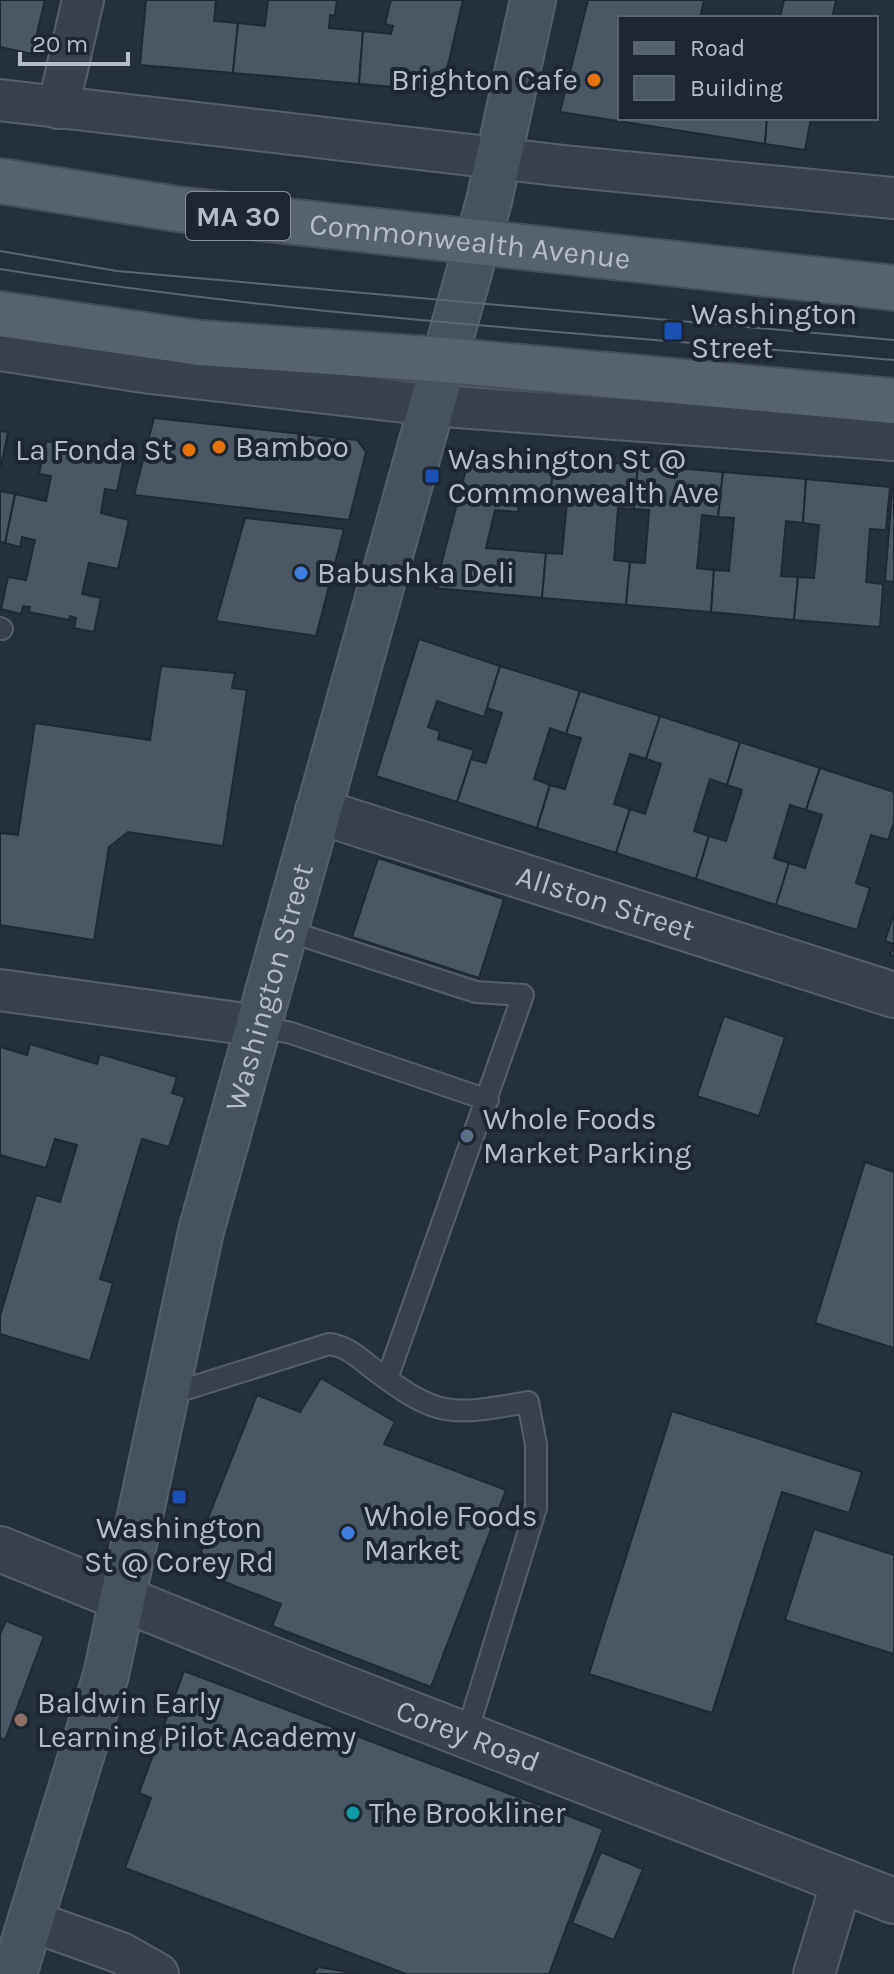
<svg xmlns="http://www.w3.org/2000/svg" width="894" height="1974" font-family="Karla,sans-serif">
  <rect width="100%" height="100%" fill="#24313d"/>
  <g fill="#4a5866" stroke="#1f2934" stroke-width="2">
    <polygon points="0,0 45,0 32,54 0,47"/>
    <polygon points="146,0 216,0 214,21 238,23 233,73 140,65"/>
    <polygon points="268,0 337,0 335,16 330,15 329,28 363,31 359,84 233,73 238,23 265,26"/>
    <polygon points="391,0 463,0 442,91 359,84 363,31 391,34 393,26 385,24"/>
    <polygon points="588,0 704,0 700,18 620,18 620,118 767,118 765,144 560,112"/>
    <polygon points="784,0 836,0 832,18 780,18"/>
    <polygon points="767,118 811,118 805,150 765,144"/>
    <polygon points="154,418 357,440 366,452 349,520 134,495"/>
    <polygon points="0,431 8,432 1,466 0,466"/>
    <polygon points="68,440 105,448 104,454 124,458 117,491 105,489 101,513 129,520 118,569 89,563 82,594 101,598 94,632 74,628 76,618 70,616 69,620 29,612 30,607 23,606 21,614 1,609 8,577 26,580 35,540 22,537 20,547 5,543 15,494 46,501 51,476 39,474 46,441 67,445"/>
    <polygon points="471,450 554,458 550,501 519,498 518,512 495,510 486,548 546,553 542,598 435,588"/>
    <polygon points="554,458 638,465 634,509 618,508 614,560 630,562 626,605 542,598 546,553 562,554 567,502 550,501"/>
    <polygon points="638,465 723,472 718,517 702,515 697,568 714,570 711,612 626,605 630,562 645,563 649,510 634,509"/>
    <polygon points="723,472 806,479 803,523 786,521 781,576 798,577 794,620 711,612 714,570 729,571 734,518 718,517"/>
    <polygon points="806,479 890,487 886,530 870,529 866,582 883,584 880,627 794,620 798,577 814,578 819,525 803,523"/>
    <polygon points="893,480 894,480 894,582 885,581"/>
    <polygon points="0,491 15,494 5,543 0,542"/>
    <polygon points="245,518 344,529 316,636 216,621"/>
    <polygon points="419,639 500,666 484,717 437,701 428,727 440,731 438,739 474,750 457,802 376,776"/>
    <polygon points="161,666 235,673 232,688 247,690 223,846 128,832 109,847 94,940 0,925 0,833 18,835 35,723 150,740"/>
    <polygon points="500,666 580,691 566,734 550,728 534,779 550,785 537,828 457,802 471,759 486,763 502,713 487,708"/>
    <polygon points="580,691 660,716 646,759 630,754 614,804 630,809 616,853 537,828 550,785 565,789 581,738 566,734"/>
    <polygon points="660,716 740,742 727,785 710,779 694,831 709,836 696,879 616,853 630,809 645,814 661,764 646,759"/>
    <polygon points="740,742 820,768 806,810 790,805 774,858 789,863 776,905 696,879 709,836 726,841 742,790 727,785"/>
    <polygon points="820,768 894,792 894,822 888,840 871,835 856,883 870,888 857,930 776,905 789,863 805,868 822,815 806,810"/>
    <polygon points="378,858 504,899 479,978 352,937"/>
    <polygon points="894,913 894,956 890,955 894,944 885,941"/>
    <polygon points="724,1016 785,1037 759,1116 697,1096"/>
    <polygon points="30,1044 97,1064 100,1054 177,1077 172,1093 185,1097 169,1147 142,1139 100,1279 113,1283 90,1361 0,1334 0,1316 36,1195 60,1202 77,1145 55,1139 46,1168 0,1155 0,1047 27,1055"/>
    <polygon points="865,1162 894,1172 894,1348 815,1323"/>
    <polygon points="321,1378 395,1422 384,1444 506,1490 431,1687 272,1626 281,1604 207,1575 200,1561 205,1529 209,1527 206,1523 257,1395 300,1412"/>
    <polygon points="672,1411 862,1472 849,1513 782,1492 712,1713 589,1674"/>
    <polygon points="814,1529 894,1555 894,1654 785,1620"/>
    <polygon points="6,1621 44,1636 5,1740 0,1738 0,1634"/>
    <polygon points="184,1671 603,1829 549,1974 406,1974 125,1868 151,1798 139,1793"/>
    <polygon points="601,1852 643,1869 614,1940 572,1923"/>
    <polygon points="319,1967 359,1974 312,1974"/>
  </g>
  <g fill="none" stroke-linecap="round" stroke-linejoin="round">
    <defs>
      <g id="service">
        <polyline points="0,628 2,629"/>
        <polyline points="285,930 476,992 523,995 387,1379"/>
        <polyline points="259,1026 291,1033 488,1100"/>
        <path d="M164,1396L329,1344C347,1346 359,1358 372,1368C438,1418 449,1416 528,1402L536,1444V1508L466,1736"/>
      </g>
      <g id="minor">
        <polyline points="0,100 564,166 894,198"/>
        <polyline points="58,108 83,0"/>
        <polyline points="0,350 150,373 431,405 894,440"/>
        <polyline points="0,990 259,1026"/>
        <polyline points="31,1921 121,1953 158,1974"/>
        <polyline points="814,1974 842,1881"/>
      </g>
      <g id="tertiary">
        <path id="s1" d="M318,811L894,995"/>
        <path id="s2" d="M0,1549L331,1683L894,1901"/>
      </g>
      <g id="secondary">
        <path id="s3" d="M14,1974L106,1675L201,1231L489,201L533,0"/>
      </g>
      <g id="primary">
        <path id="s4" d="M0,181L177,209L894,288"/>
        <polyline points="0,314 200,343 444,360 894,401"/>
      </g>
    </defs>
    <use href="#service" stroke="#56606b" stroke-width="24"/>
    <use href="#minor" stroke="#56606b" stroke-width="44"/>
    <use href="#tertiary" stroke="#56606b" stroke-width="48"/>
    <use href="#secondary" stroke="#56606b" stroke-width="48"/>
    <use href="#primary" stroke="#444e59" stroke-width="48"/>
    <use href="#service" stroke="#38424d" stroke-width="20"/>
    <use href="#minor" stroke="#38424d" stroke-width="40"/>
    <use href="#tertiary" stroke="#38424d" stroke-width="44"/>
    <use href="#secondary" stroke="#465260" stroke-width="44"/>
    <use href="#primary" stroke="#56626d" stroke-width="44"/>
    <g stroke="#5a6774" stroke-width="2">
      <polyline points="0,251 117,271 894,340"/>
      <path d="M0,269C296,317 596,333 894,360"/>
    </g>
  </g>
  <g fill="#e8710a" stroke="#1d2732" stroke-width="3">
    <circle cx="594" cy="80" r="8"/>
    <circle cx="219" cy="447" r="8"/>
    <circle cx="189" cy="450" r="8"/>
  </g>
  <g fill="#1a4fb4" stroke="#1d2732" stroke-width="3">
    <rect x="663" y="321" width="20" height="20" rx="4"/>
    <rect x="424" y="468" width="16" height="16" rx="4"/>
    <rect x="171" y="1489" width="16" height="16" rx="4"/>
  </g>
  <g fill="#3f7fe0" stroke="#1d2732" stroke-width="3">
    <circle cx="301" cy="573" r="8"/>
    <circle cx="348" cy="1533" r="8"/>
  </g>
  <circle fill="#5c6f8a" stroke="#1d2732" stroke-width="3" cx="467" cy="1136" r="8"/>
  <circle fill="#8d6e63" stroke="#1d2732" stroke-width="3" cx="21" cy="1720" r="8"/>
  <circle fill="#0f9aa8" stroke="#1d2732" stroke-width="3" cx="353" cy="1813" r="8"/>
  <g text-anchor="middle" stroke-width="8" stroke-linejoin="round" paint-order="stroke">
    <rect fill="#1d2732" stroke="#87909b" stroke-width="2" x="186" y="192" width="104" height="48" rx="6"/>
    <g font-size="28" font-weight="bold" fill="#b4bdc8">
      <text x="238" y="226">MA 30</text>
    </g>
    <g font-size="30" fill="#b4bdc8" stroke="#1d2732" text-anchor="start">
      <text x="578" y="90" text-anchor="end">Brighton Cafe</text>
      <text x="691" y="324">Washington<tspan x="691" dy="34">Street</tspan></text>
      <text x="235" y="457">Bamboo</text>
      <text x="173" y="460" text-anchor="end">La Fonda St</text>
      <text x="448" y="469">Washington St @<tspan x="448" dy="34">Commonwealth Ave</tspan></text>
      <text x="317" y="583">Babushka Deli</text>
      <text x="483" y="1129">Whole Foods<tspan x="483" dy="34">Market Parking</tspan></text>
      <text x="364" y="1526">Whole Foods<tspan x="364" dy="34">Market</tspan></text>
      <text x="179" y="1538" text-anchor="middle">Washington<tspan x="179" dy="34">St @ Corey Rd</tspan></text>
      <text x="37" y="1713">Baldwin Early<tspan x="37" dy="34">Learning Pilot Academy</tspan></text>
      <text x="369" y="1823">The Brookliner</text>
    </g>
    <g font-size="30" fill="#b4bdc8" stroke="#1d2732">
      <text dy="10" stroke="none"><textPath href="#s4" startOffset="474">Commonwealth Avenue</textPath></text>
      <text dy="10" stroke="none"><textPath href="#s1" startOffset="302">Allston Street</textPath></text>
      <text dy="10" stroke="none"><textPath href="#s3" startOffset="1020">Washington Street</textPath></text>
      <text dy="10" stroke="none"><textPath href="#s2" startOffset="504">Corey Road</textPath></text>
    </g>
  </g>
  <rect x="618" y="16" width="260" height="104" fill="#1d2732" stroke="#59636e" stroke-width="2"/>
  <rect x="634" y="42" width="40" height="12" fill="#56626d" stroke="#59636e" stroke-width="2"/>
  <text x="690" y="56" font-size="24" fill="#b4bdc8">Road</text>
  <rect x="634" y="76" width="40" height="24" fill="#4a5866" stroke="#59636e" stroke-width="2"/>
  <text x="690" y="96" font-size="24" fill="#b4bdc8">Building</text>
  <path d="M20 52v12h108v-12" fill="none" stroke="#b4bdc8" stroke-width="4"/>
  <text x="32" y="52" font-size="24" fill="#b4bdc8" stroke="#1d2732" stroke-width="6" paint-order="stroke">20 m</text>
</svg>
